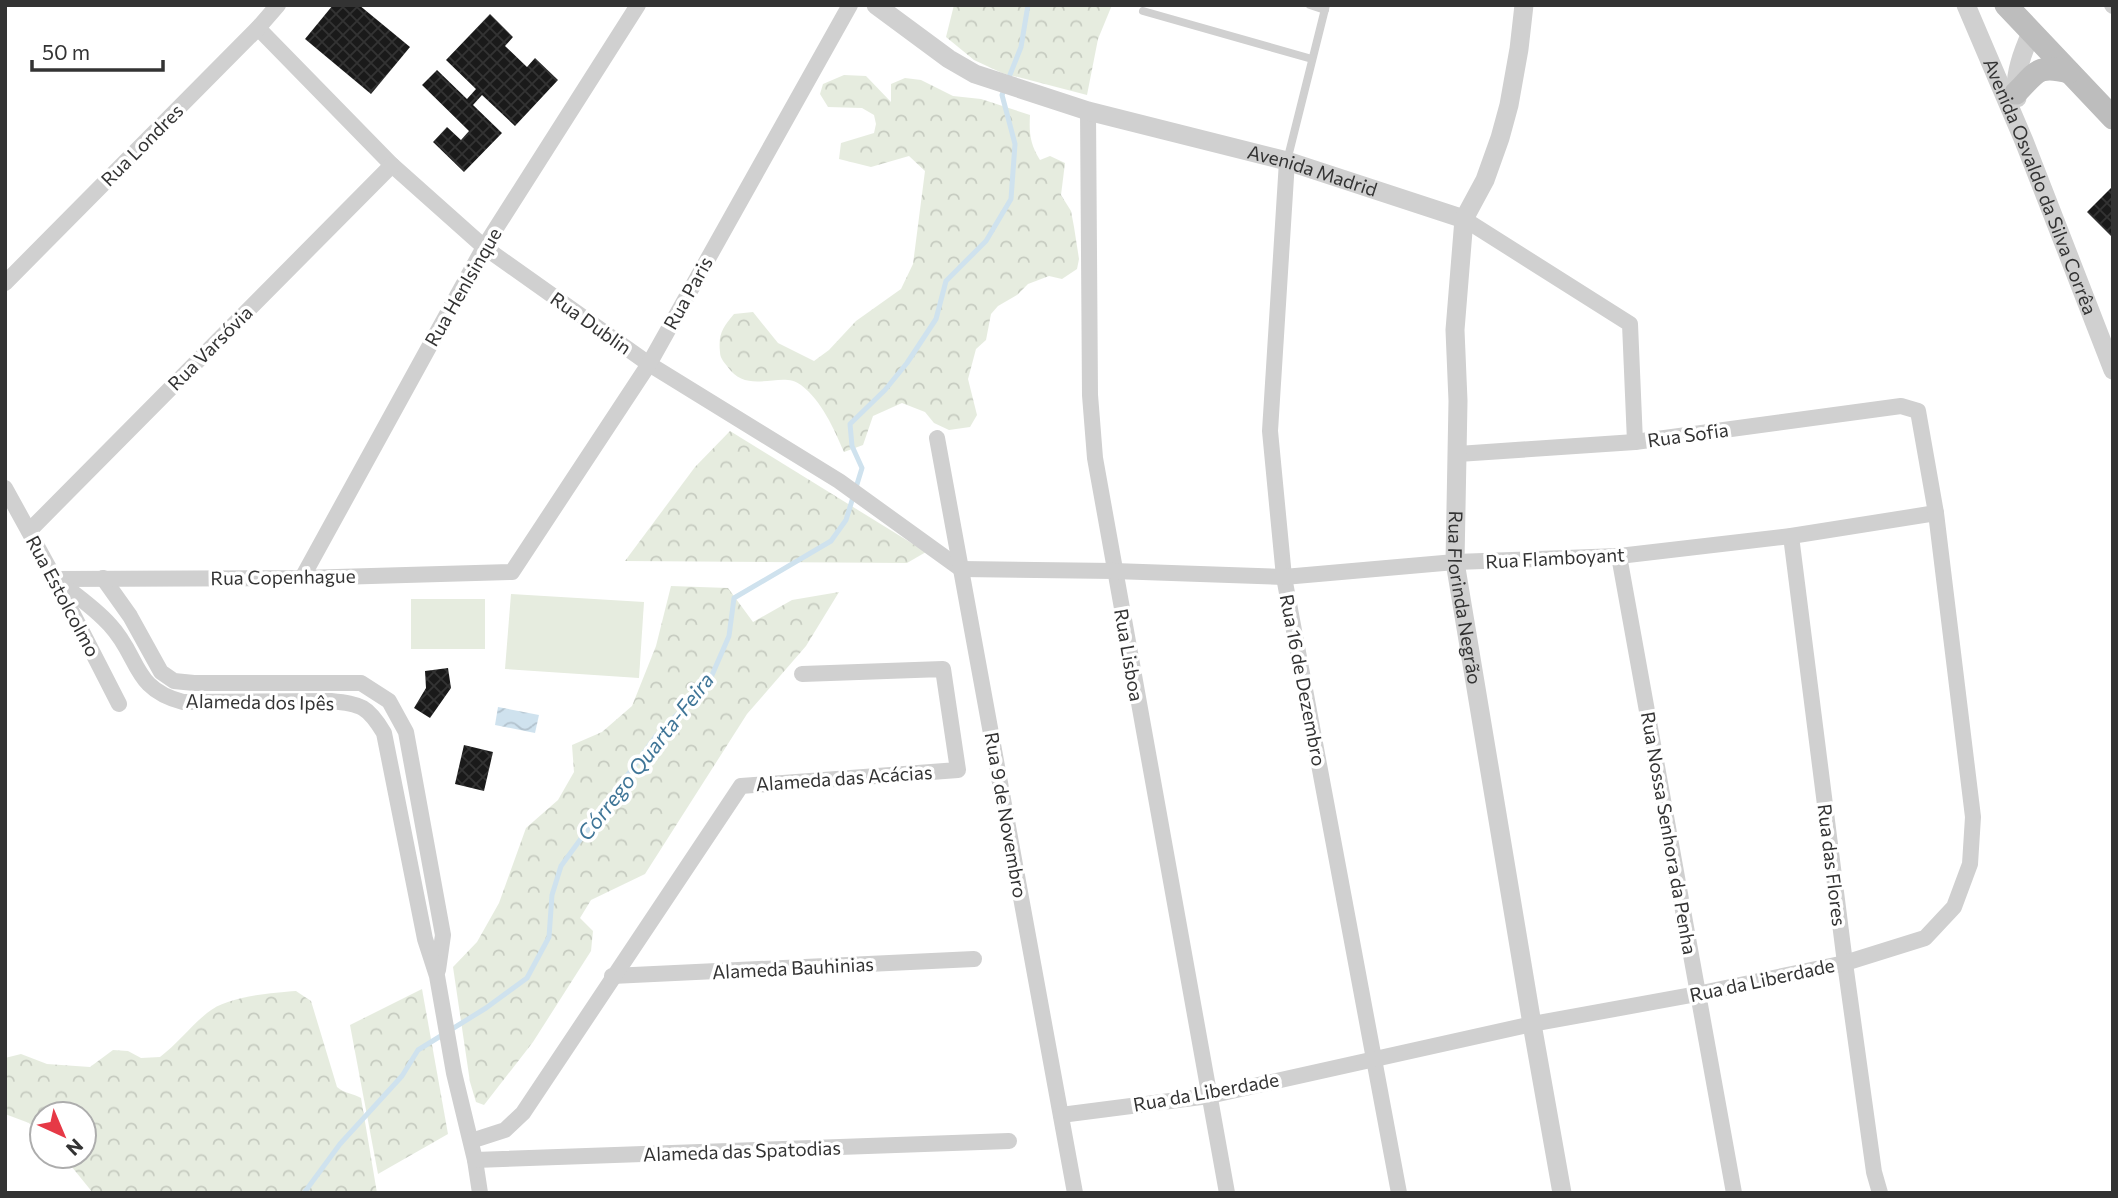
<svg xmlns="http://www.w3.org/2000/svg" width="2118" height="1198" font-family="Commissioner,sans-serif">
  <defs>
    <pattern id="forest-crowns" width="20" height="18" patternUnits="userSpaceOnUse" patternTransform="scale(1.75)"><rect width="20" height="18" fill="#e6ecdf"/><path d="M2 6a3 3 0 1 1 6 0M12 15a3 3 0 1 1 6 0" fill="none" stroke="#c6cbc0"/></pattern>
    <pattern id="water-waves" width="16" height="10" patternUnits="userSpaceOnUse" patternTransform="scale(1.75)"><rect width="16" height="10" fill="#cfe2ee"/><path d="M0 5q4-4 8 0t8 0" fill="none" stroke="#b2c2cd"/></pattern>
    <pattern id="building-cross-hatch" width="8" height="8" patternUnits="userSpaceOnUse" patternTransform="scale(1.75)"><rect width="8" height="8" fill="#1a1a1a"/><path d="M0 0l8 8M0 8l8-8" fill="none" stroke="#333"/></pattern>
  </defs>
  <rect width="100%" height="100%" fill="#fff"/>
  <g fill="url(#forest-crowns)">
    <polygon points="954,5 1112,5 1098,39 1087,95 1002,73 974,60 946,37"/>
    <path d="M844,75L866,76L891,102V84L905,78L921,80L953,96L981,99L1030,115C1029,133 1030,144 1040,160L1050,156L1065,163L1061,195L1071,211L1074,227L1079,259L1077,269L1062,279L1049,276L1028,284L1017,295L998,306L991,314L986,340L976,349L968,379L977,415L970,427L949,430L934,423L925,412L902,403L873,416L863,445L844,452C834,429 822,401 801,385C781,369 748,397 727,366C724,362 720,358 720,352C718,334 723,327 734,314L753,312L778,343L814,361L829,350L856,321L901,289L913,264L925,171L909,156L871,167L839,159L841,143L874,133L876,124L874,115L862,108L828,107L820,94L823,84Z"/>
    <polygon points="730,431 926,552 907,563 625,561 695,467"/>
    <polygon points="671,586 728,588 753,622 792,600 839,592 806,646 747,714 645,874 591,900 580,918 593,931 591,951 533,1042 484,1105 476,1102 470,1082 453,967 477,942 499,903 526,828 558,800 574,772 572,745 602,732 632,706 656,646"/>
    <polygon points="422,989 448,1134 378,1174 350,1025"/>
    <path d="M296,991L311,1001L337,1087C345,1094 353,1093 361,1098L377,1193H93L63,1156H84V1114H42V1134L29,1123L5,1114V1058L21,1054L47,1064L90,1067L113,1050L128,1051L141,1058L160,1057C177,1044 190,1027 207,1013C227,996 270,993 296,991Z"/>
  </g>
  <g fill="#e6ecdf">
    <polygon points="511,594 644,602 639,678 505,669"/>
    <rect x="411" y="599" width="74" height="50"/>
  </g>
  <polygon fill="url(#water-waves)" points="498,707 539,715 535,733 495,725"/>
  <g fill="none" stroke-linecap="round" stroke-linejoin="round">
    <polyline stroke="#cfe2ee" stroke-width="5" points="304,1193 340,1144 402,1076 418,1050 486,1008 527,978 549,937 552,895 561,866 656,736 709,682 729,636 734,598 831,541 846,520 862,468 852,446 850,424 885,390 907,363 936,319 946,281 986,241 1011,199 1015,144 1002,95 1021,47 1028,5"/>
  </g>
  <g fill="url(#building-cross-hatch)">
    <polygon points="333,5 359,5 410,47 371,94 305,39"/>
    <polygon points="490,14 513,37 505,46 527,67 535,58 558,80 515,126 482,95 473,105 502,133 464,172 433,142 447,127 461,140 469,131 422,85 437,70 467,99 476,89 446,60"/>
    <polygon points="2113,186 2113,238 2087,212"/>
    <polygon points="448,668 451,688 430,718 414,708 426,688 425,671"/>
    <polygon points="464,745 493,752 484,791 455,784"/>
  </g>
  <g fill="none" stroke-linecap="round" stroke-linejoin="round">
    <g stroke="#d0d0d0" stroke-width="8">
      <polyline points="1310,5 1325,10"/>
      <polyline points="1143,11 1312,59"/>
      <polyline points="1287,161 1326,5"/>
    </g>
    <g stroke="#d0d0d0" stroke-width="16">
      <polyline points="2112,5 2113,6"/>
      <polyline points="258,28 392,165 484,247 649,364 839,481 961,569"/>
      <polyline points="1088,111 1090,395 1095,458 1227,1193"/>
      <polyline points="1287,161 1270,431 1284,577 1399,1193"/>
      <polyline points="1464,219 1630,324 1635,442"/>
      <polyline points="5,283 258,28 278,5"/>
      <polyline points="937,438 1075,1193"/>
      <polyline points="5,488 55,579 119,704"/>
      <polyline points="29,531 392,165"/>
      <polyline points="1791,536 1845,963 1874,1172 1880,1193"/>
      <polyline points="1619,556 1734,1193"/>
      <polyline points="961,569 1114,571 1284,577 1455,562 1619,556 1791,536 1936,513"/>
      <polyline points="103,578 130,616 161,672 174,681 194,683 361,683 389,701 406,732 443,935 438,970"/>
      <polyline points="302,578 484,247 638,5"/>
      <polyline points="55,579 302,578 512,572 649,364 850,5"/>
      <path d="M55,579C74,594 94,607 110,625C140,657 132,689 183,702L331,701C361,704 368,706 384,733L425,939L437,976L454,1073L475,1160L480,1193"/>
      <polyline points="612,976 974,959"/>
      <polyline points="1061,1115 1209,1096 1532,1024 1697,994 1845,963 1925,938 1954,907 1970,864 1973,817 1936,513 1918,411 1901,406 1635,442 1458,454"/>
      <polyline points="471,1141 505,1130 523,1113 741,786 958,770 943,669 802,674"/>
      <polyline points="475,1160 1009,1141"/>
    </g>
    <g stroke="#d0d0d0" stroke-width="19">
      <path id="s1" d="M876,5L949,59L975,74L1088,111L1287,161L1464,219"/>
      <path id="s2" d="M1524,5L1519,49L1509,105L1500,138L1485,180L1464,219L1455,330L1458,401L1455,562L1532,1024L1562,1193"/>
      <path id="s3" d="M1966,5L2024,141L2113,370"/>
      <path d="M2017,98C2013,76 2023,51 2032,31"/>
    </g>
    <g stroke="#bdbdbd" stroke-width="23">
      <polyline points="2006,5 2113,118"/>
      <path d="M2016,93C2037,72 2037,64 2069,72"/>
    </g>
  </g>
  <g text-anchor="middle" stroke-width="7" stroke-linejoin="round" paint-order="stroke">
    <g font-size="19" fill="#333" stroke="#fff">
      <text transform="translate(142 145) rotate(-45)" y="7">Rua Londres</text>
      <text dy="7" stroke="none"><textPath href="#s1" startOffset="472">Avenida Madrid</textPath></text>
      <text dy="7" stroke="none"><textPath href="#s3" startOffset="196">Avenida Osvaldo da Silva Corrêa</textPath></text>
      <text transform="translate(463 287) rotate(-60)" y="7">Rua Henlsinque</text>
      <text transform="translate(688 293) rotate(-61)" y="7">Rua Paris</text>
      <text transform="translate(591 323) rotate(35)" y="7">Rua Dublin</text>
      <text transform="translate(210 348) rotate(-45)" y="7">Rua Varsóvia</text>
      <text transform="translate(1688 435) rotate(-8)" y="7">Rua Sofia</text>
      <text transform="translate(1555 558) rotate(-3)" y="7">Rua Flamboyant</text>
      <text transform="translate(283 577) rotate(-1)" y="7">Rua Copenhague</text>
      <text transform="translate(63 596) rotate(62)" y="7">Rua Estolcolmo</text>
      <text dy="7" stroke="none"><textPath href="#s2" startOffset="604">Rua Florinda Negrão</textPath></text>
      <text transform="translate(1129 655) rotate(80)" y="7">Rua Lisboa</text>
      <text transform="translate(1303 680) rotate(79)" y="7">Rua 16 de Dezembro</text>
      <text transform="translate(260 702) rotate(1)" y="7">Alameda dos Ipês</text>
      <text transform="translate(844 778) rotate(-4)" y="7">Alameda das Acácias</text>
      <text transform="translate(1006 815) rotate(80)" y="7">Rua 9 de Novembro</text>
      <text transform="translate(1669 833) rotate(80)" y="7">Rua Nossa Senhora da Penha</text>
      <text transform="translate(1832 865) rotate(83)" y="7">Rua das Flores</text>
      <text transform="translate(793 968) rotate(-3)" y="7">Alameda Bauhinias</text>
      <text transform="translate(1762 980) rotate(-12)" y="7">Rua da Liberdade</text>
      <text transform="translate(1206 1092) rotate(-10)" y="7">Rua da Liberdade</text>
      <text transform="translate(742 1151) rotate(-2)" y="7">Alameda das Spatodias</text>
    </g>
    <g font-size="21" font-style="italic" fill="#3f7597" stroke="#fff">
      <text transform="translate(646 757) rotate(-52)" y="7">Córrego Quarta-Feira</text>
    </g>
  </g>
  <rect width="2118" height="1198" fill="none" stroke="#333333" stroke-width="14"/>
  <g transform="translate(63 1135) rotate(136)"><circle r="33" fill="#ffffff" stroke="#adadad" stroke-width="2"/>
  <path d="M0-5L12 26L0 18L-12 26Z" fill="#e63946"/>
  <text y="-10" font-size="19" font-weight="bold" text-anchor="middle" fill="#333333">N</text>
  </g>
  <path d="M32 60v10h131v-10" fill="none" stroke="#333333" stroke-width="3.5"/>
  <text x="42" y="60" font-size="21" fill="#333333" stroke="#ffffff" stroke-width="5" paint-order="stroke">50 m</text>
</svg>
